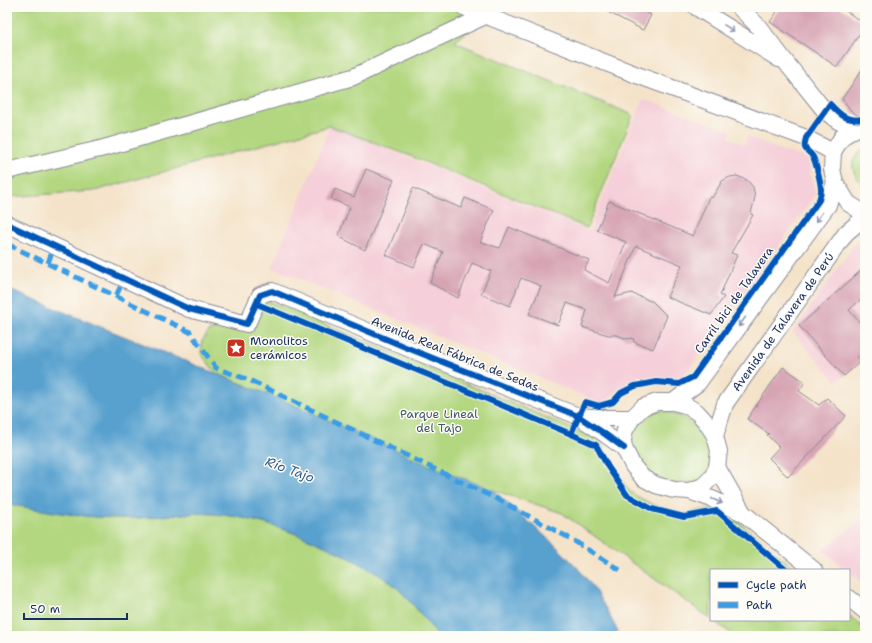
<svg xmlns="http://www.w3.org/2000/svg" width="872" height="643" font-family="'Shantell Sans',sans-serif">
  <rect width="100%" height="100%" fill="#fdfcf7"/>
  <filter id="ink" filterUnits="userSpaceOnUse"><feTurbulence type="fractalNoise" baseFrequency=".025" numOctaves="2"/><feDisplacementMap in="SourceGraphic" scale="8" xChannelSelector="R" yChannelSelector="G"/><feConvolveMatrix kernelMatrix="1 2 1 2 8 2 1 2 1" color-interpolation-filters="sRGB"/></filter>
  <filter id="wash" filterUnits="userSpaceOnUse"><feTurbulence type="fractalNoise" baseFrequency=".012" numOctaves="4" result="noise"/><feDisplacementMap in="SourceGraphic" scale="16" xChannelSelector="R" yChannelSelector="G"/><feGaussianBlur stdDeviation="0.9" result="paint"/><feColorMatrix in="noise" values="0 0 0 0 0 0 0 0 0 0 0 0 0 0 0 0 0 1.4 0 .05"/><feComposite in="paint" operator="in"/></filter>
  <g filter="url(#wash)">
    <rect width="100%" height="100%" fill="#f4e3c9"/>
    <g fill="#f5cfd9">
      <polygon points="643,99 731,131 729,138 744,144 747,137 809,160 811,179 816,194 686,373 681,376 675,378 653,377 643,378 633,381 620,388 605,401 601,403 272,268 330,126 589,231"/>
      <polygon points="864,237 865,237 865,357 837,382 793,332 856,242"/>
      <polygon points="865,518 865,586 849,572 849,570 846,570 823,550"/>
    </g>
    <g fill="#b3d780" stroke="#67836f">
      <polygon points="7,7 464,7 485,16 455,42 633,115 587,228 408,155 330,126 94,191 7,197"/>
      <path d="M864,148H865V188C857,180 847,166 857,155C859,152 862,150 864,148Z"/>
      <polygon points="255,295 600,440 611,464 630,492 651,504 684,514 716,507 724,510 796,570 711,570 711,619 562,513 493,490 416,460 394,449 294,405 216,373 201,354 202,341 209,331 234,322 245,311"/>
      <path d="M663,411C686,416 703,426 709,451C711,455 713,462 711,466C709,471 702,479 698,484H673L652,475L645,469L633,453L630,433L641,415L651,412Z"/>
      <path d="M7,504C43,510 79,517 115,518C148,520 181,511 214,514C260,518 305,536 346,556C361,564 376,572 390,582C409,597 423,617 438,636H7Z"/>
      <polygon points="849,615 865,629 865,636 735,636 712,620 849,620"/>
    </g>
    <path fill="#58a1cf" stroke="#3a6896" d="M7,289L294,405L394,449L416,460L493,490L556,546L577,567L593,587L606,609L620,636H438C423,617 409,597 390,582C376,572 361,564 346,556C305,536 260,517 214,514C181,511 148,520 115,518C79,517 43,510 7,504Z"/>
    <g id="blocks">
      <g fill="#d7a4b4">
        <polygon points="598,7 635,7 651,15 643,30"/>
        <polygon points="780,7 840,7 865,24 865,26 837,67 770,22"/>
        <polygon points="865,65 865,118 853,113 842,99"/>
        <polygon points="366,169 394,180 365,250 338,236 350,207 331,199 335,189 354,197"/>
        <polygon points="737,176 747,180 753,187 755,197 751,214 753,215 731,253 737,255 720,295 724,297 711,315 667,297 682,265 636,246 615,297 632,293 633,294 641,297 642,297 650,301 652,301 667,316 653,349 634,342 633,338 627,339 617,335 608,335 582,327 587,310 567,303 558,325 529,314 541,286 521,278 510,306 481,294 491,271 472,263 458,298 430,283 443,252 424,244 414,267 386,255 413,188 461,208 465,198 494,210 480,242 500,248 509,227 589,260 584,270 609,283 626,242 597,230 609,201 693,236 709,197 712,198 722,181 730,177"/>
        <polygon points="865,267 865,296 849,310 865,329 865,350 857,357 861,361 844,376 799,326"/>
        <polygon points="783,367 805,382 799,391 819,405 827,398 846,416 788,477 769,458 779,447 767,435 769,434 747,419"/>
      </g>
    </g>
  </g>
  <g filter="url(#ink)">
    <use href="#blocks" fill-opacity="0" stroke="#888994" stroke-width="1"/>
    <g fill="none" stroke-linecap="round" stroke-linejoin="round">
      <defs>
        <g id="minor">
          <polyline points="464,7 637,75 806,138 833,152"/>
          <polyline points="696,7 779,59"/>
          <polyline points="739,7 758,26 788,65 825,111 838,121 857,128"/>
          <polyline points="863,127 857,128 842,137 833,152 832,169 835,182 848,203 865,214"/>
          <polyline points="7,171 104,148 353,77 485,16"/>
          <polyline points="7,224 189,309 247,324 260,295 272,291 410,349 578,416 602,432 624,448"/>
          <polyline points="673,402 698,383 828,205 835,182"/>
          <polyline points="579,416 603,418 632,418"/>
          <path id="s1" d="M715,436L725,404L846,233L865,217"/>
          <polyline points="717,467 743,513"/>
          <polyline points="689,491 703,486 712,477 717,467 719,451 715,436 706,422 697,412 685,405 673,402 657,402 643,407 632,418 625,430 623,440 624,448 633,466 643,478 656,485 674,490 689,491 712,499 743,513 814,570"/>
          <polyline points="849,598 865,611"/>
        </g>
      </defs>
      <use href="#minor" stroke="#888994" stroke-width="18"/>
      <use href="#minor" stroke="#fff" stroke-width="16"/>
      <g stroke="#3b9de6" stroke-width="5" stroke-dasharray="10 5" stroke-linecap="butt">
        <polyline points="7,244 190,332 216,368 249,380 501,501 571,539 620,570"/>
        <polyline points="48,263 54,246"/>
        <polyline points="116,296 124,279"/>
      </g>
      <defs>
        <g id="cycleway">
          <polyline points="7,224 189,309 247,324 260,295 272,291 410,349 578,416 602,432 624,448"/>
          <polyline points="257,304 571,434 596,445 608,467 627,495 652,509 684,517 717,511 786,570"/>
          <path d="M571,434L585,402L599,406L613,402L621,393L635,386L656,382L679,384L693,377L819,200C820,197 821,193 821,190C821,184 816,163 813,157C808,148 802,153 806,138L830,104C842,117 847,121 865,119"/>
        </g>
      </defs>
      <use href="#cycleway" stroke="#fdfcf7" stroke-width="8"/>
      <use href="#cycleway" stroke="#0057b8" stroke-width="6"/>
    </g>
    <defs><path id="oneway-shaft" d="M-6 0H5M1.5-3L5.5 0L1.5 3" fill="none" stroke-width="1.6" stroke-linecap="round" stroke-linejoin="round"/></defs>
    <g stroke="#8d97ae">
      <use href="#oneway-shaft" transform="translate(729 28) rotate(32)"/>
      <use href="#oneway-shaft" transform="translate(819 217) rotate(126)"/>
      <use href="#oneway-shaft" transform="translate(742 322) rotate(126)"/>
      <use href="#oneway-shaft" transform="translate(717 501) rotate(24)"/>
    </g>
  </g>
  <defs>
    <symbol id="sight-square" viewBox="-11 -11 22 22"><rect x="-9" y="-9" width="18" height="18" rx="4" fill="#c8321e" stroke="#fdfcf7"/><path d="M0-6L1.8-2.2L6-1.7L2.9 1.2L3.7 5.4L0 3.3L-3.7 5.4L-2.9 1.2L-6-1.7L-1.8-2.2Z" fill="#fff"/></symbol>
  </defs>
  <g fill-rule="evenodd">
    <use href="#sight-square" x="225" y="337" width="22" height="22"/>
  </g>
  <g text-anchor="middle" stroke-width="3" stroke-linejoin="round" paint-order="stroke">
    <g font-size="12" fill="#1b2f5e" stroke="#fdfcf7">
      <text transform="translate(734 300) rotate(-55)" y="4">Carril bici de Talavera</text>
      <text dy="4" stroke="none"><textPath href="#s1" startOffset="134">Avenida de Talavera de Perú</textPath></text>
      <text transform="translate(455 354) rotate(22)" y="4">Avenida Real Fábrica de Sedas</text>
    </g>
    <g font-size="12" fill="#1b2f5e" stroke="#fdfcf7" text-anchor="start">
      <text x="250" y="345">Monolitos<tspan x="250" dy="14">cerámicos</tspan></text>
    </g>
    <g font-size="12" fill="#415966" stroke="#fdfcf7">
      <text x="439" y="418">Parque Lineal<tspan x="439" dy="14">del Tajo</tspan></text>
    </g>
    <g font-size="13" font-style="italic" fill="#335d8b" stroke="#fdfcf7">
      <text transform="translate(290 469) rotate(20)" y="5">Río Tajo</text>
    </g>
  </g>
  <rect width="872" height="643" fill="none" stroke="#fdfcf7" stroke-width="24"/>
  <rect x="710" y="569" width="140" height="52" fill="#fdfcf7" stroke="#a3aaba"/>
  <rect x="718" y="582" width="20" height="6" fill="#0057b8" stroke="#a3aaba"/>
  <text x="746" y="589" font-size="12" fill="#1b2f5e">Cycle path</text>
  <rect x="718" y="602" width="20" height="6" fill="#3b9de6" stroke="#a3aaba"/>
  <text x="746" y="609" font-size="12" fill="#1b2f5e">Path</text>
  <path d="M24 613v6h103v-6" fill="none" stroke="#1b2f5e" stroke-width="2"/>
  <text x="30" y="613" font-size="12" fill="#1b2f5e" stroke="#fdfcf7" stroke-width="3" paint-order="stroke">50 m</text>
</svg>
